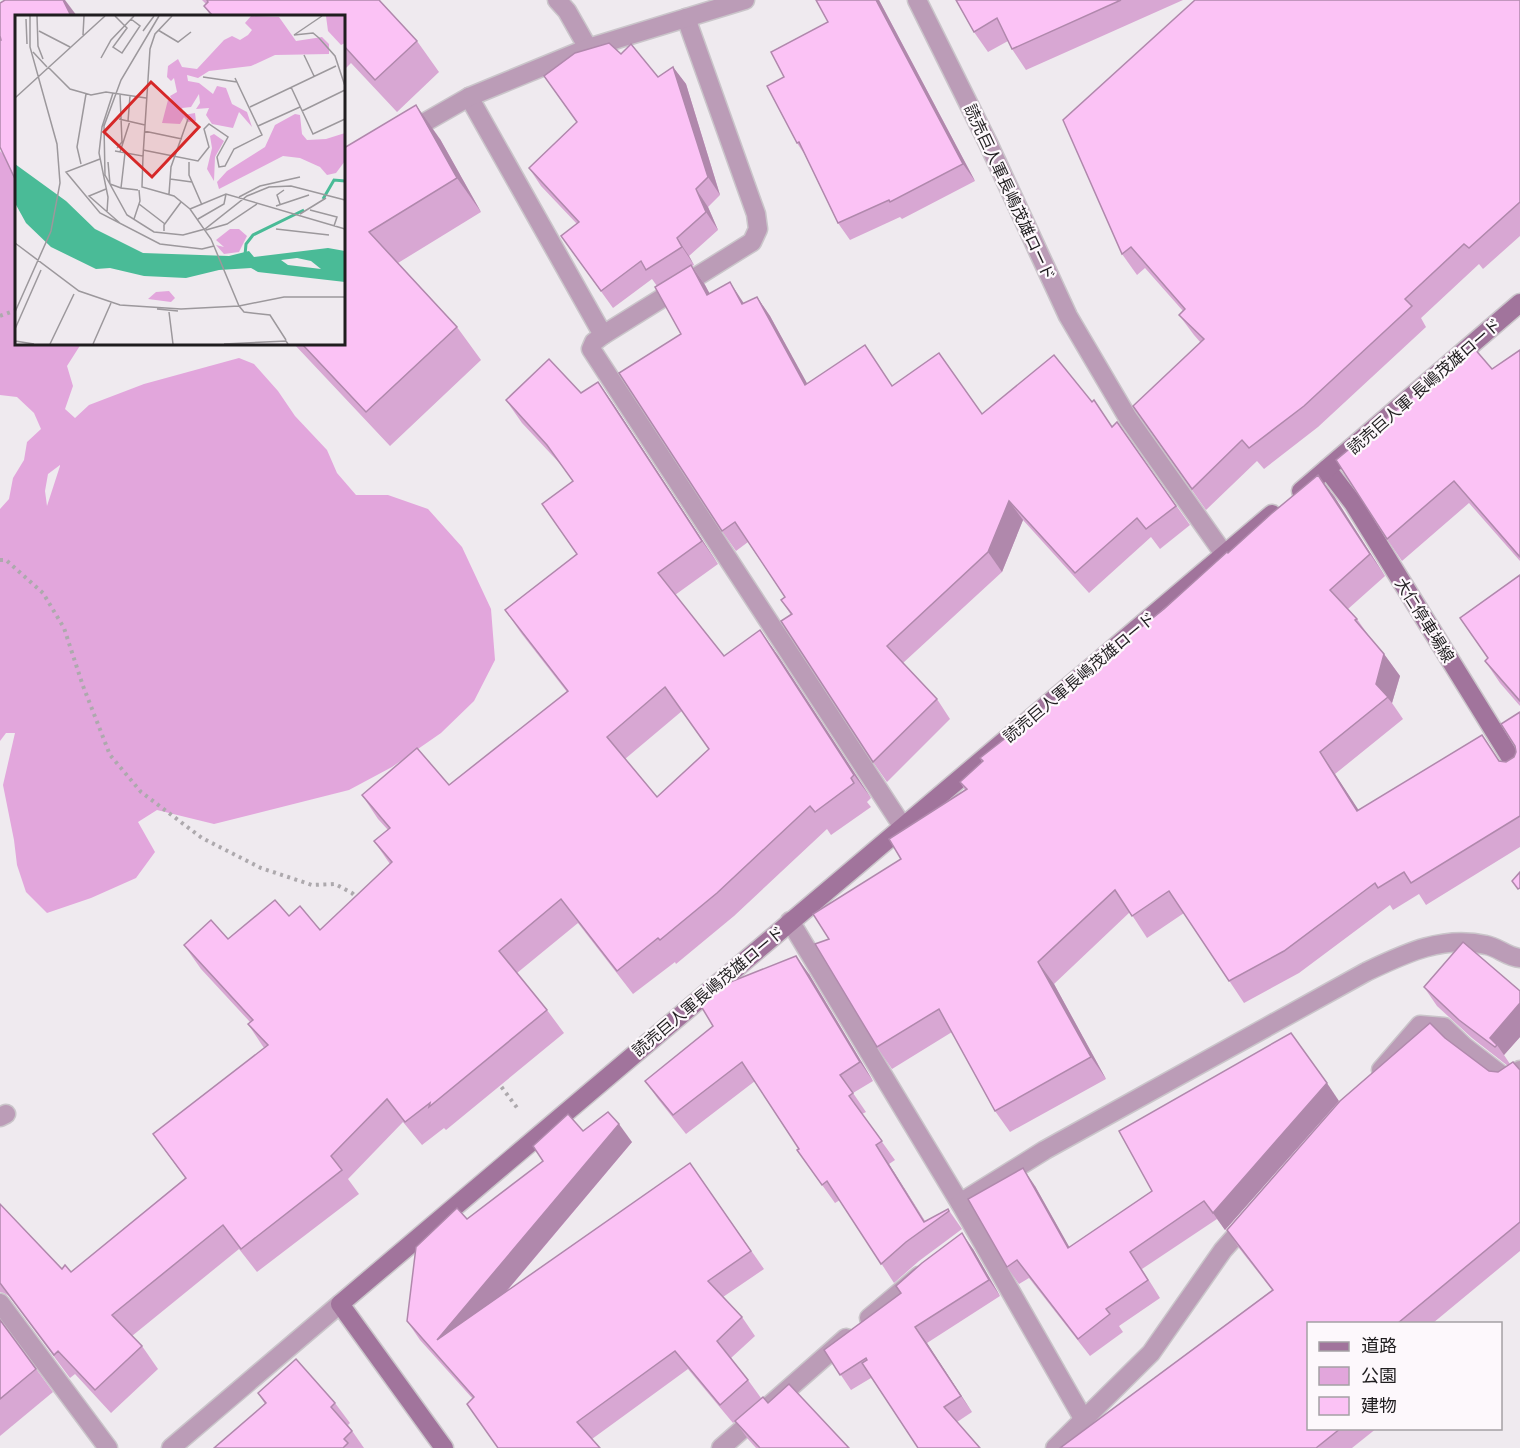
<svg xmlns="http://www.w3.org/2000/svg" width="1520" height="1448" font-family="Arial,'Noto Sans JP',sans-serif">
  <rect width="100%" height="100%" fill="#efeaef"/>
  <path fill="#e2a6dc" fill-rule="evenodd" d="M0,151L16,167V344H81L67,366L73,386L65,409L75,418L89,405L144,384L239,358L254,364L278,391L295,416L327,450L337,473L356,495H388L428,509L462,547L491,609L495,660L474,701L441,733L392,767L349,790L214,824L157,810L138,822L155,852L136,878L91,898L47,913L26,892L17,865L14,840L3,785L15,733H6L0,741V509L9,499L13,478L24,460L27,442L41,429L34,413L17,397L0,395ZM60,465V466L47,506L45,491L48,474Z"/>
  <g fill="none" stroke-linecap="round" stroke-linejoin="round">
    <defs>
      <g id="lane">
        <polyline points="557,0 567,11 588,48"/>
        <polyline points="603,335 752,242 758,229 756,214 686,18"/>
        <polyline points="0,1117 6,1114"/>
        <polyline points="0,1303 108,1448"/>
      </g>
      <g id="street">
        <polyline points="917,0 988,143 1068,316 1128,418 1224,554"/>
        <polyline points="469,97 603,335 594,342 591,349 903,827"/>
        <polyline points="408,132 469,97 588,48 745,0"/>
        <polyline points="790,921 960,1203 1084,1420"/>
        <polyline points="1381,1070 1420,1025 1444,1027 1465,1047 1508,1080 1520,1070"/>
        <path d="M960,1203L1045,1150L1366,972C1404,954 1442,935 1486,945C1498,947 1507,957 1520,958"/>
        <polyline points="869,1318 919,1276"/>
        <polyline points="171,1448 340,1304"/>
        <polyline points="721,1448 846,1338"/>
        <polyline points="1055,1448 1151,1353 1223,1250 1248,1222"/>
      </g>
      <g id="secondary">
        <polyline points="1327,469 1353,503 1520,773"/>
        <polyline points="1301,491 1520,303"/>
        <polyline points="444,1448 340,1304 1272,514"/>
      </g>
    </defs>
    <use href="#lane" stroke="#cac5ca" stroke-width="21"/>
    <use href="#street" stroke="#cac5ca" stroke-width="21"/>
    <use href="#secondary" stroke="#cac5ca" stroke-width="21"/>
    <g stroke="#ada9ad" stroke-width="4" stroke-dasharray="3 4.5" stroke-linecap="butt">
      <polyline points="0,316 16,310"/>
      <polyline points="0,560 6,560 43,593 64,628 83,686 110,755 141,792 202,838 261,868 312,885 335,884 352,893 358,899"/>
      <polyline points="497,1081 518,1109"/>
    </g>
    <use href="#lane" stroke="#bb9cb7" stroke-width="18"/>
    <use href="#street" stroke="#bb9cb7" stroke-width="18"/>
    <use href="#secondary" stroke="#a1749c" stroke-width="18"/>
  </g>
  <g fill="#d8a7d3" fill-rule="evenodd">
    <polygon points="202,0 379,0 417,41 439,72 397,112 351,63 344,70 344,16 211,16 204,6 206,4"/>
    <polygon points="879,0 975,181 902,219 900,217 850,240 838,223 805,155 797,143 784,77 828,22"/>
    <polygon points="956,0 1183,0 1026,70 1012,49 1008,41 988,52 974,32"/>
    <polygon points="1195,0 1520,0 1520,236 1483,269 1479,264 1421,318 1426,327 1318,427 1264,469 1257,461 1206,510 1133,406 1201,343 1194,335 1179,315 1183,311 1145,268 1137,275 1122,254"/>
    <polygon points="621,54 658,77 673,67 686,84 720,195 708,207 718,230 689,256 694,265 692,266 705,285 709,293 744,303 757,297 770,316 807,384 892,385 982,414 1092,402 1112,427 1117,422 1190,525 1160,549 1151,537 1089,593 1023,520 1002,572 903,663 937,699 950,719 887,782 873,762 791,615 781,600 785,597 748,542 736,551 722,531 681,334 657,286 652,279 613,308 561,236 577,224 541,186 529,168 577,122"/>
    <polygon points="440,139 481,212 398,263 457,327 481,360 390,446 294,344 344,344 344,148"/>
    <polygon points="1520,350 1520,561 1469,503 1402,561 1387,539 1492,369"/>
    <path d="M598,382L614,405L718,564L675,595L724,656L777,654L871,798L867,802L871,807L831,835L827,829L734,916L676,964L675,962L633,994L578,923L517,973L547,1010L564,1033L446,1130L444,1128L422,1145L403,1122L348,1179L359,1194L257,1272L239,1249L132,1336L142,1346L158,1369L111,1413L75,1374L70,1378L9,1296L4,1293L0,1292V1204L62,1269L71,1272L185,1178L153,1134L264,1048L248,1024L250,1022L201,969L184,945L228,939L289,916L320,930L390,864L374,841L388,830L378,819L362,795L449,785L567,692L521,633L505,610L577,554L573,481L564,468L522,423L506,400L581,393ZM682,711L709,749L657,797L625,759Z"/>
    <polygon points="1334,496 1385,576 1348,609 1357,619 1371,639 1384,654 1400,676 1392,703 1403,719 1335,774 1358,810 1500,761 1506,762 1514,757 1516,752 1520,712 1520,847 1426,905 1419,894 1393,910 1390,905 1299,973 1244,1003 1184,913 1147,938 1130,912 1054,984 1106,1079 1010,1132 995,1111 952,1032 892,1069 877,1047 829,939 965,790 960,782 982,762 980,758 1089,673 1228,553"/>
    <polygon points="1520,575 1520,706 1500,683 1485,661 1488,658"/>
    <polygon points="809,974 873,1081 853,1093 866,1112 862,1114 895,1160 889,1164 925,1221 948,1209 962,1229 919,1261 894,1283 840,1200 835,1203 797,1150 799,1149 755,1081 686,1134 658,1099 645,1081"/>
    <polygon points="1424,987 1520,991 1520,1037 1504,1055 1510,1064 1520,1070 1520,1251 1433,1323 1308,1323 1308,1428 1377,1428 1352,1448 1060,1448 1272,1290 1239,1248 1227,1230 1445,1038 1489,1071 1498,1072 1508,1066 1472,1038 1437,1006"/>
    <polygon points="1339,1101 1225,1230 1217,1219 1142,1269 1160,1298 1119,1326 1123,1332 1090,1356 1029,1278 1019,1284 1007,1267 1035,1186 1069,1247"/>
    <polygon points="583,1131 632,1142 506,1292 690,1163 764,1269 723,1297 742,1317 755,1336 731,1358 748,1380 761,1398 733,1423 688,1369 592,1439 473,1399 420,1340 407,1321 467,1219"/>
    <polygon points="973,1249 1000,1296 927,1343 972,1412 957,1422 871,1378 851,1390 824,1350 901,1293"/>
    <polygon points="0,1320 53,1392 0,1436"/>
    <polygon points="258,1393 335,1403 350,1423 348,1425 364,1448 214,1448 265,1404"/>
    <polygon points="768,1403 849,1448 756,1448 748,1439 735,1421"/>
  </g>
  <g fill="#b088ac">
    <polygon points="63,0 65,0 77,16 71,16"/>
    <polygon points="876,0 879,0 975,181 963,164"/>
    <polygon points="673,67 686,84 720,195 708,177"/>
    <polygon points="416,105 440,139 481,212 457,178"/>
    <polygon points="696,189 708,207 718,230 706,212"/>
    <polygon points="677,238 689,256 694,265 682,247"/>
    <polygon points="691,265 705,285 721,314 707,295"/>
    <polygon points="730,282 743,302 755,324 742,304"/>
    <polygon points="757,297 770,316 819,405 805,385"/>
    <polygon points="598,382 614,405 718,564 702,541"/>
    <polygon points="1318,475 1334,496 1385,576 1370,554"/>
    <polygon points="1009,501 1023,520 1002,572 988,552"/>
    <polygon points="760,630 777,654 871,798 854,775"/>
    <polygon points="1384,654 1400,676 1392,703 1376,684"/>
    <polygon points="1320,752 1335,774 1373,832 1357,811"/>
    <polygon points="796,956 809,974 873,1081 860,1062"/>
    <polygon points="1038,962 1054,984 1106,1079 1091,1057"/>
    <polygon points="1520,1003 1520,1037 1504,1055 1497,1045 1490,1038"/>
    <polygon points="1327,1083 1339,1101 1225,1230 1213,1213"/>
    <polygon points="619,1124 632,1142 450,1358 437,1340"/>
    <polygon points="876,1145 889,1164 928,1226"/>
    <polygon points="1023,1168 1035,1186 1080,1266 1068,1248"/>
    <polygon points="962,1233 973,1249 1000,1296 989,1280"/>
    <polygon points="915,1327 927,1343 972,1412 961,1396"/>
  </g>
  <g fill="#fbc2f5" stroke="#b088ac" stroke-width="1.5" fill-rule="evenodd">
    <polygon points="5,0 63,0 71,16 16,16 16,181 0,147 0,40 1,40 0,36 0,3"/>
    <polygon points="207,0 379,0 417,41 375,80 344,46 344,16 213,16 204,6 208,2"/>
    <polygon points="816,0 876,0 963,164 890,202 889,200 838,223 799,142 797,143 767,86 784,77 771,52 828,22"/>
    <polygon points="956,0 1121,0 1012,49 997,18 974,32"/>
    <polygon points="1195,0 1520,0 1520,202 1469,248 1464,244 1405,299 1412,306 1304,406 1249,448 1242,440 1192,489 1133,406 1204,339 1179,315 1185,309 1131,247 1122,254 1063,120"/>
    <polygon points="609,43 621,54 631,44 658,77 673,67 708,177 696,189 706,212 677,238 682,247 646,270 641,261 601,291 561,236 579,222 529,168 577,122 544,76 575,53"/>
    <polygon points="416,105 457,178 369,232 457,327 366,412 302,344 344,344 344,148"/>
    <polygon points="691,265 707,295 730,282 742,304 757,297 805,385 865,345 892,386 939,353 982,414 1054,355 1092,402 1094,400 1112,427 1117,422 1176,506 1146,529 1137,518 1075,573 1009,501 988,552 887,646 937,699 873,762 781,621 792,614 781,600 785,597 735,522 722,531 619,373 681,334 655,287"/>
    <polygon points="1473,347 1492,369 1520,350 1520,557 1454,481 1387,539 1336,460"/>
    <path d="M549,359L581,393L598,382L702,541L658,573L724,656L760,630L854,775L851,778L854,783L815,812L810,806L717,893L660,940L658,938L617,971L561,899L499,951L547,1010L429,1107L430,1103L405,1122L387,1099L331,1156L342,1170L241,1249L223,1225L112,1315L142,1346L95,1390L58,1351L54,1355L0,1283V1204L62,1269L65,1265L71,1272L186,1178L153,1134L268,1045L248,1024L253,1020L184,945L211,920L228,939L275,900L289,916L300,906L320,930L392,862L374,841L390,828L362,795L417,748L449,785L568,691L505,610L577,554L542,504L573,481L547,445L506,400ZM665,687L709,749L657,797L607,737Z"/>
    <polygon points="1318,475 1370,554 1330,590 1357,619 1355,620 1384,654 1376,684 1388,697 1320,752 1357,811 1482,735 1499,761 1506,762 1514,757 1516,752 1515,746 1501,724 1520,712 1520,816 1411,883 1404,872 1378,888 1375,883 1284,951 1229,981 1169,891 1132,916 1115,890 1038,962 1091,1057 995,1111 939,1009 877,1047 815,944 829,939 813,914 901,859 889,839 967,789 960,782 983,761 980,758 1089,673 1087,671 1164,609 1227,552 1228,553 1271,514"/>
    <polygon points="1520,575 1520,701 1485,661 1488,658 1460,618"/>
    <polygon points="1520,872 1520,888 1518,889 1512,881"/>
    <polygon points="1463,942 1520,991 1520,1003 1490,1038 1497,1045 1495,1047 1459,1020 1424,987"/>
    <polygon points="796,956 860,1062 840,1075 853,1093 849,1096 882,1141 876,1145 924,1222 948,1209 949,1211 906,1242 881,1264 827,1181 822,1185 797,1150 799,1149 742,1062 673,1115 645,1081 713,1026 695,996"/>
    <polygon points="1430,1023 1445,1038 1489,1071 1498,1072 1513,1062 1520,1070 1520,1222 1398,1323 1308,1323 1308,1428 1341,1428 1316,1448 1060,1448 1273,1290 1227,1230 1340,1101"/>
    <polygon points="1291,1033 1327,1083 1213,1213 1204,1201 1130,1252 1148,1280 1106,1309 1110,1314 1078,1339 1017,1260 1007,1267 968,1199 1023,1168 1068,1248 1152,1191 1119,1131"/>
    <polygon points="608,1112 619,1124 437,1340 690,1163 751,1251 708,1281 742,1317 717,1341 748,1380 720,1405 675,1351 577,1422 600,1448 498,1448 467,1404 474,1397 407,1321 416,1247 457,1208 467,1219 543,1161 533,1146 568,1114 583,1131"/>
    <polygon points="962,1233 989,1280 915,1327 961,1396 944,1407 980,1448 918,1448 862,1363 867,1360 866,1358 840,1375 824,1350 901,1293 896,1286 922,1263"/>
    <polygon points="0,1320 36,1369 0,1399"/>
    <polygon points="296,1359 335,1403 331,1407 352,1431 344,1439 348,1443 343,1448 214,1448 266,1403 258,1393"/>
    <polygon points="789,1384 849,1448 760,1448 735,1421 763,1397 768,1403"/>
  </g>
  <g text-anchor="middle" stroke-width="4.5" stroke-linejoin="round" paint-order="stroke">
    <g font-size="16" fill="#1f1d1f" stroke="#fdf8fc">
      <text transform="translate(1010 192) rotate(65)" y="6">読売巨人軍長嶋茂雄ロード</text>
      <text transform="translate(1424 386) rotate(-41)" y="6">読売巨人軍 長嶋茂雄ロード</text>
      <text transform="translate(1425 620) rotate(58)" y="6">大仁停車場線</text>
      <text transform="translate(1079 677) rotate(-40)" y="6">読売巨人軍長嶋茂雄ロード</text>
      <text transform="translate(708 991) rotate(-40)" y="6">読売巨人軍長嶋茂雄ロード</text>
    </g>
  </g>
  <g transform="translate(15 15)">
    <rect width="330" height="330" fill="#efeaef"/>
    <path d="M236,1L264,2L281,26L307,22L314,29V39L260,40L236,51L194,56L183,63L172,60L173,66L184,68L198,79L202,71L211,73L217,89L232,97L237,112L224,97L218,113L197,109L191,100L194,93L181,94L185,88L184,79L176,92L167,93L169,100L180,98L181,106L173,107L169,102L165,109L147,108L153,85L158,87L155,81L162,77L159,63L156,66L152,62L153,51L163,44L167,52L182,54L209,25L217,21L225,25L233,20L237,15L230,8ZM311,1H330V28L326,30L313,16ZM280,99L285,100L287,119L292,125L311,124L330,118V146L321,158L312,160L305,152L285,143L268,141L204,174L202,167L212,156L250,132L260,110ZM199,119L209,126L200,142L199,166L192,154L197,133L195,121ZM215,214H224L232,221L224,237L209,239L201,230L209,232L201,225ZM154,276L160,283L156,287L133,284L141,277Z" fill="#e2a6dc"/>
    <path d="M0,149L51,186L80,214L128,238L214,241L234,236L239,242L313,233L330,236V267L243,257L236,253L204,255L171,263L129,261L95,253L81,254L36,232L11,208L0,188ZM282,243L296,246L306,254L273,250L266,245Z" fill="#4abb97" fill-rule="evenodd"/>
    <path fill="none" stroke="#4abb97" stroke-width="3" d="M308,184L319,165L330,166M230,240L231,229L238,220L289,195"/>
    <path fill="none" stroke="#9c989c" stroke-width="1.5" d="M22,1L23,31L28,44M100,1L112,13L98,32L107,38L125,11L116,4M144,1L106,65L89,111L90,160L112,200L139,217L168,220L190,214L232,181L254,172L276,171L330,185M307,1L279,20L298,18L304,23L320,41L330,71M11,4L12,29M143,15L163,27L176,17M24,16L55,32M128,16L139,1M68,20L69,1M18,37L32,52M289,40L299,61M86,43L96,25L119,1M33,52L55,74L76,80L91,77L131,83M188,62L222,67M276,72L298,119L330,104M0,83L90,1M235,92L321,51M287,96L330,75M104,104L130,110M113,106L115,81M243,111L285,92M129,116L167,124M102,133L107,127L105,79M128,135L183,146L194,132L189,114L194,109L213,122L202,142L204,152L210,151L219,134L247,120L220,63M100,136L128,141L127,172L159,181L175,194L196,224L224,291M105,137L115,106M110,138L106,173L123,175M128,141L135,34L140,19L157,1M85,144L51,157L85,198L145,229L187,234L199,231M93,147L95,169L106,173M174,147V160L187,190M66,149L62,132L71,79M155,164L177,167M91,174L74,181L106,209M154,179L156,152L173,104M224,182L245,171L285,162M124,189L150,209M265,189L262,180L269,175M261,191L294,180M175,194L211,179L330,214M295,195L322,202L319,211M92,197L93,182L84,138L87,112L98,78M285,199L311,183M119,204L125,186L124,175M183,204L209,189L211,179M261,214L314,220M191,215L212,209L242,189M149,216V210L166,187M0,228L64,276L105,290L166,294L224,291L269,282H330M224,291L229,297L255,300L271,325M142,294L163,296M0,297L36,216L45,168L42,129L15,32V1M154,297L158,329M0,314L26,255M0,326L19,329M35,329L59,279M78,329L96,288M209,329L271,326L273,329"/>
    <path fill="#d62828" fill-opacity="0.15" stroke="#d62828" stroke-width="3" d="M136,67L184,112L137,162L89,117Z"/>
    <rect width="330" height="330" fill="none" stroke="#1f1d1f" stroke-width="3"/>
  </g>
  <rect x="1307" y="1322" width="195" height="108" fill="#fdf8fc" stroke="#a4a0a4" stroke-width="1.5"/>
  <rect x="1319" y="1342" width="30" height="9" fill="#a1749c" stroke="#a4a0a4" stroke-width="1.5"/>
  <text x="1361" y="1352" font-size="18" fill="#1f1d1f">道路</text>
  <rect x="1319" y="1367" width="30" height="18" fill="#e2a6dc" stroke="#a4a0a4" stroke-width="1.5"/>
  <text x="1361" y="1382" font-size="18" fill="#1f1d1f">公園</text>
  <rect x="1319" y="1397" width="30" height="18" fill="#fbc2f5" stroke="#a4a0a4" stroke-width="1.5"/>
  <text x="1361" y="1412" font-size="18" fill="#1f1d1f">建物</text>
</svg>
